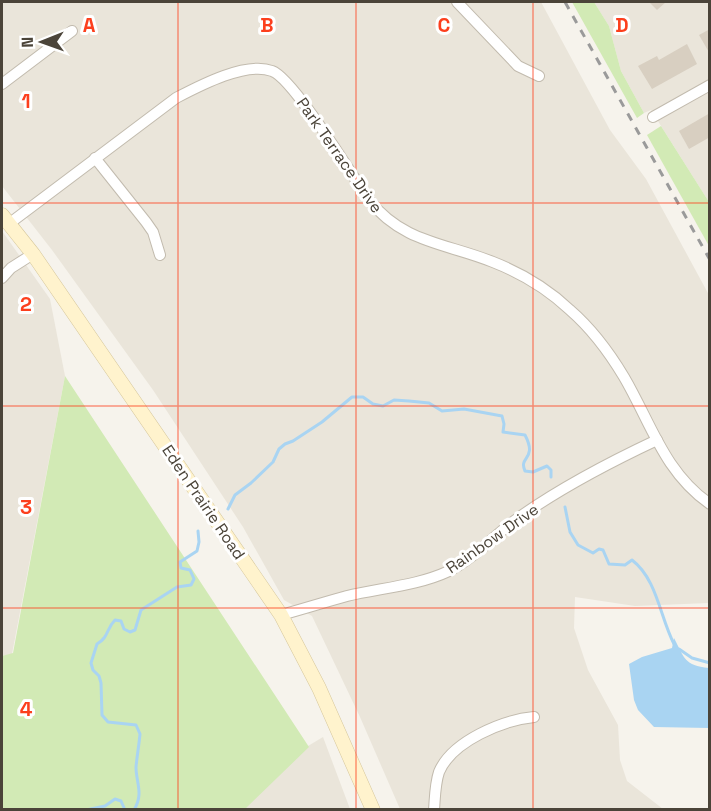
<svg xmlns="http://www.w3.org/2000/svg" width="711" height="811" font-family="'Space Grotesk',sans-serif">
  <rect width="100%" height="100%" fill="#f6f3ec"/>
  <g fill="#eae5da">
    <polygon points="2,2 541,2 610,130 646,179 709,295 709,603 635,606 575,597 574,628 588,670 618,725 620,760 627,781 663,809 400,809 360,717 312,616 284,600 243,527 153,390 52,250 2,186"/>
    <polygon points="594,2 709,2 709,202 651,110 644,113 621,71 609,26"/>
    <polygon points="2,231 50,299 65,376 12,654 2,656"/>
    <polygon points="323,737 350,809 243,810 308,746"/>
  </g>
  <g fill="#d2eab5">
    <polygon points="572,2 594,2 609,26 621,71 644,113 637,118"/>
    <polygon points="661,126 709,202 709,246 647,135"/>
    <polygon points="65,376 309,747 245,809 2,809 2,656 13,653"/>
  </g>
  <path fill="#a9d4f2" d="M674,638C685,659 684,665 709,668V728L654,727L638,710L634,700L629,664L642,657L672,648Z"/>
  <g fill="none" stroke-linecap="round" stroke-linejoin="round">
    <g stroke="#a9d4f2" stroke-width="3">
      <path d="M565,507L570,532L578,545L593,553L599,549L603,550L609,564L625,565L632,560C657,579 660,617 674,644"/>
      <path d="M228,509L235,495L251,483L273,462L279,449L285,444L293,441L322,422L352,397H363L373,404L383,406L394,400L409,401L429,403L442,411L464,409L502,416L504,424L503,432L525,435C538,460 518,456 525,471L533,472L547,466L551,470V477"/>
      <polyline points="679,649 692,658 710,663"/>
      <polyline points="86,810 105,806 115,799 121,801 125,810"/>
      <path d="M134,810C144,793 136,783 136,767C137,756 139,745 140,734L136,725L108,722L102,715L101,683L99,676L93,670L91,663L97,644C109,637 106,629 115,620L121,621L124,629L130,632L135,630L141,610L177,587L191,585L194,579L190,570L181,568L180,562L197,551L199,542L198,531"/>
    </g>
  </g>
  <g fill="#d8cfc1">
    <polygon points="649,2 666,2 657,10"/>
    <polygon points="710,29 710,54 699,35"/>
    <polygon points="687,44 697,64 652,89 638,66 657,56 659,60"/>
    <polygon points="710,113 710,137 689,149 679,131"/>
  </g>
  <g fill="none" stroke-linecap="round" stroke-linejoin="round">
    <defs>
      <g id="street">
        <polyline points="457,2 518,66 539,76"/>
        <polyline points="2,84 72,31"/>
        <polyline points="653,117 710,85"/>
        <polyline points="95,158 146,222 153,232 160,255"/>
        <path d="M10,223L176,98C199,86 246,61 272,71C293,78 353,177 369,200C403,243 446,243 493,262C521,273 548,289 570,310C592,329 609,352 624,377C651,423 664,472 710,504"/>
        <polyline points="2,278 11,268 33,254"/>
        <path d="M281,615C303,609 325,602 347,596C380,588 417,586 449,571C473,559 493,537 514,521C558,489 608,463 657,440"/>
        <path d="M434,810C435,797 435,784 439,772C452,741 503,720 534,717"/>
      </g>
      <polyline id="secondary" points="2,215 33,254 281,615 319,688 373,810"/>
    </defs>
    <use href="#street" stroke="#c2bbae" stroke-width="12"/>
    <use href="#secondary" stroke="#d6c79b" stroke-width="15"/>
    <use href="#street" stroke="#fff" stroke-width="10"/>
    <use href="#secondary" stroke="#fff3cd" stroke-width="14"/>
    <polyline stroke="#9a9a9a" stroke-width="3" stroke-dasharray="8 8" stroke-linecap="butt" points="565,2 710,260"/>
  </g>
  <path fill="none" stroke="#fc3f1d" stroke-width="1.5" stroke-opacity="0.55" d="M178,2V810M356,2V810M533,2V810M2,203H710M2,406H710M2,608H710"/>
  <g text-anchor="middle" stroke-width="6" stroke-linejoin="round" paint-order="stroke">
    <g font-size="16" fill="#4b4439" stroke="#fff">
      <text transform="translate(340 155) rotate(55)" y="6">Park Terrace Drive</text>
      <text transform="translate(204 502) rotate(56)" y="6">Eden Prairie Road</text>
      <text transform="translate(492 538) rotate(-35)" y="6">Rainbow Drive</text>
    </g>
  </g>
  <g font-size="20" text-anchor="middle" font-weight="bold" fill="#fc3f1d" stroke="#fff" stroke-width="6" stroke-linejoin="round" paint-order="stroke">
    <text x="89" y="32">A</text>
    <text x="267" y="32">B</text>
    <text x="444" y="32">C</text>
    <text x="622" y="32">D</text>
    <text x="26" y="108">1</text>
    <text x="26" y="311">2</text>
    <text x="26" y="514">3</text>
    <text x="26" y="716">4</text>
  </g>
  <rect width="711" height="811" fill="none" stroke="#4b4439" stroke-width="6"/>
  <g transform="translate(42 42) rotate(269)" stroke="#ffffff" stroke-width="4.5" paint-order="stroke">
  <path d="M0-4.5L10 22L0 15L-10 22Z" fill="#4b4439"/>
  <text y="-9" font-size="16" font-weight="bold" text-anchor="middle" fill="#4b4439">N</text>
  </g>
</svg>
